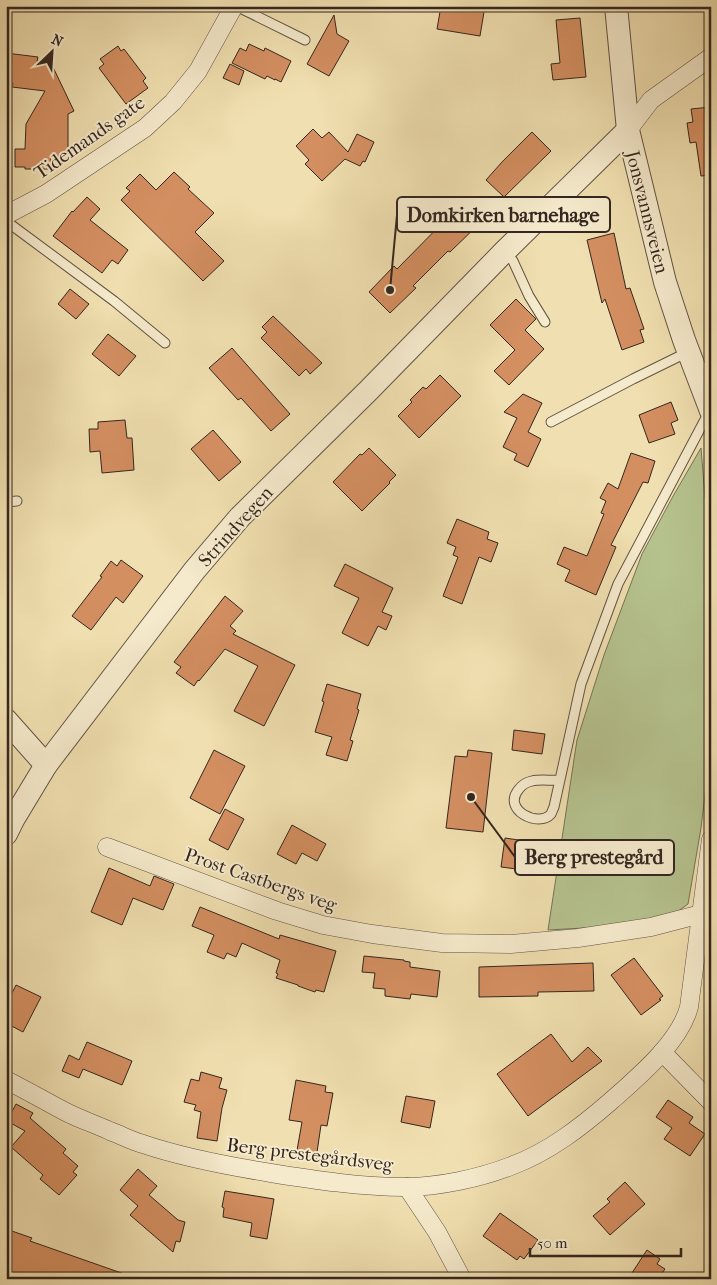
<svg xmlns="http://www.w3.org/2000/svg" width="717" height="1285" font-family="'IM FELL French Canon',serif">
  <rect width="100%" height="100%" fill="#f0dfb0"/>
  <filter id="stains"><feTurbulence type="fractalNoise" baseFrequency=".004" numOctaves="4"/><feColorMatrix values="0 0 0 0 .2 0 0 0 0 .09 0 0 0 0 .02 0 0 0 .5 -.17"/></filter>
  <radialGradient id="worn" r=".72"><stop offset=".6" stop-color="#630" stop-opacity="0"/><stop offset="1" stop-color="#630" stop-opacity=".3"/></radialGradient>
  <polygon fill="#b5c28e" stroke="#747457" points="701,448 705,497 711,520 711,745 701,828 688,904 677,912 652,920 601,927 548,930 577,740 604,655 642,554 672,498"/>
  <g fill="#d48f61" stroke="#332620">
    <polygon points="441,6 452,6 484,12 480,36 437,29"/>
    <polygon points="334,15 337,34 349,41 329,76 307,64"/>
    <polygon points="580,18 586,77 553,80 551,64 560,63 556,20"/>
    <polygon points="249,44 264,51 265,48 291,61 281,82 275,79 275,80 267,76 265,79 232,63 240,48 246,51"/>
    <polygon points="118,46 121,51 124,49 146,78 143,81 148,88 126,104 99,68 104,64 100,59"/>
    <polygon points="6,53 38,57 37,61 51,63 74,111 68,114 68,156 51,156 50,169 25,169 25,167 15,167 15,149 25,149 26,124 45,91 12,87 13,83 6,82"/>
    <polygon points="230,64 244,71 239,85 223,78"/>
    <polygon points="711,107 711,175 701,176 696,142 690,143 687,123 693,122 691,109"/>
    <polygon points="313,129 322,138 329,132 348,152 357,134 374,142 365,162 363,161 360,166 345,159 322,181 305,164 309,160 296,146"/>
    <polygon points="532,132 551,151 504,197 486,180 502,162"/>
    <polygon points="174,172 190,187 188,189 214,213 195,232 224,261 203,281 121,200 130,191 126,188 140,174 156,190"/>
    <polygon points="87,197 100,209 90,220 128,250 118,264 112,260 102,273 53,236 72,211 73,212"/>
    <polygon points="461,204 480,223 450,252 448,251 413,286 416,288 390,313 369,292 394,266 397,269"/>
    <polygon points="614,233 626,289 630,288 644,329 640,330 644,342 622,350 605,299 602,303 587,240"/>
    <polygon points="70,289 89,304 76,319 58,304"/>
    <polygon points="516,299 536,319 525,330 544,349 509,385 494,371 515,350 490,325"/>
    <polygon points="273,316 322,363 310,374 306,369 299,376 261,338 267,332 262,327"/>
    <polygon points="108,334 136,356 119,376 92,354"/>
    <polygon points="232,348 290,414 271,431 241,398 238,400 209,368"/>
    <polygon points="440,375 461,396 419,438 398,416 412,402 410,400 423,387 426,389"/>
    <polygon points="523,394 542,403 528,432 541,439 528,467 514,460 517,454 503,447 517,418 504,412"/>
    <polygon points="671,402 678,420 671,423 675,434 649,443 639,415"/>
    <polygon points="125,420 127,438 132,438 134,470 102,473 100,451 90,452 89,429 98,429 98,422"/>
    <polygon points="213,430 241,462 219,481 191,449"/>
    <polygon points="369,448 396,475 389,482 390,483 362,511 333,482 360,454 362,455"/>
    <polygon points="631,453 655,461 648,483 643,482 611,545 616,547 596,595 565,581 570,570 557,564 564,547 587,556 604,514 601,513 606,501 600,498 608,483 618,489"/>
    <polygon points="457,519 489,532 487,539 498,543 491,562 479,557 462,604 443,596 458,557 453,555 456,547 447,543"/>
    <polygon points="121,560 143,576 123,603 116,597 91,630 72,616 102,577 100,576 111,561 117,566"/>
    <polygon points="345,564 393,588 382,612 392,616 386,630 378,626 368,646 342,633 359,598 334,586"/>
    <polygon points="225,596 243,611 230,626 236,631 233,634 295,665 264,726 234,711 258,666 225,649 199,681 198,680 194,686 176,673 181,667 174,662"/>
    <polygon points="327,684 361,694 357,709 359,710 350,740 353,741 347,761 326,755 332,737 315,732 324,702 322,701"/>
    <polygon points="514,730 545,734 542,754 512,750"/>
    <polygon points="214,750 245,766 220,814 190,798"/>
    <polygon points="468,750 492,753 483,832 446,828 455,756 467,757"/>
    <polygon points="225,809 244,819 228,850 209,840"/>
    <polygon points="292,825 326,844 317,861 302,853 296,864 277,854"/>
    <polygon points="505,838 552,845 548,873 501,867"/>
    <polygon points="109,868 150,886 154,876 174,884 163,910 133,898 122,925 91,912"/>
    <polygon points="200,907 279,939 280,935 336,951 324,992 316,990 315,992 298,986 298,985 276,978 278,974 276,973 280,960 242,943 236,957 227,953 224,959 207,952 214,935 192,926"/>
    <polygon points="364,956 404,960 404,961 410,962 410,967 440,971 437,997 411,994 410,999 385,996 385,989 373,988 375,973 362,972"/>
    <polygon points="634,958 663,996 659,999 661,1000 641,1015 611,975"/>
    <polygon points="593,963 594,991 538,992 538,996 479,997 479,967"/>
    <polygon points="16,985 41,997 23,1032 6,1023 6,1005"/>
    <polygon points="551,1034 572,1062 588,1047 602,1061 528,1116 497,1074"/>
    <polygon points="87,1042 132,1061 122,1085 83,1069 79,1078 62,1071 69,1055 79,1060"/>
    <polygon points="201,1072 222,1078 219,1088 227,1090 222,1108 217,1141 197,1138 201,1112 194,1110 196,1105 184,1102 191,1079 199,1081"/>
    <polygon points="296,1080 326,1086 325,1092 333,1093 327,1126 321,1125 316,1159 296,1156 302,1122 289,1120"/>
    <polygon points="406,1096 435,1101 430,1128 401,1122"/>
    <polygon points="668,1100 693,1117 689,1123 705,1134 690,1156 664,1139 672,1128 656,1117"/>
    <polygon points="16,1104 33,1113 30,1118 66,1149 63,1153 78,1166 73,1172 77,1175 59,1195 40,1179 43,1175 11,1147 25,1131 7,1121"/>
    <polygon points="138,1169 157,1186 149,1195 178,1220 185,1222 180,1242 176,1241 173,1252 130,1215 138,1206 120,1190"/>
    <polygon points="625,1182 645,1204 610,1235 593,1216 610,1202 607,1199"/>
    <polygon points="225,1191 274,1199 267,1239 250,1236 252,1223 223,1217 224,1208 222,1207"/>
    <polygon points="500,1213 538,1240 524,1259 520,1256 517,1260 483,1236"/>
    <polygon points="6,1229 32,1238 30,1241 130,1276 129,1279 18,1279 6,1274"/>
    <polygon points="647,1250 660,1259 657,1264 665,1269 658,1279 628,1279"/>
  </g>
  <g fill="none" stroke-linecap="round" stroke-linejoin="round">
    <defs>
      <g id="service">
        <polyline points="236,6 305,40"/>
        <polyline points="6,221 114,301 165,343"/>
        <polyline points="505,251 513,261 529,296 545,322"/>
        <polyline points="551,422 633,379 688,352"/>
        <polyline points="6,502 17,501"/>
        <path d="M560,780C551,781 541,779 532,781C527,782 522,785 519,789C501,810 539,828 551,814C552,812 553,809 554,807L581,684L618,584L710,410"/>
      </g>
      <g id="minor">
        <polyline points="628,130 651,100 711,57"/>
        <polyline points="6,215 46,194 145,128 173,102 198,71 234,6"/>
        <polyline points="107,847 277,911 323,925 372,934 442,943 511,944 578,938 651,927 701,914"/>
        <polyline points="662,1052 711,1102"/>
        <path d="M6,1080C26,1090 45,1101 64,1111C79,1119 95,1124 110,1131C121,1135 132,1141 143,1144C184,1158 228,1166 271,1173C315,1180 361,1187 405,1187C439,1187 480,1178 511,1166C549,1152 581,1127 611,1101C638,1077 680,1042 689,1007L711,839"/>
        <polyline points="407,1187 437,1232 462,1279"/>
      </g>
      <g id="tertiary">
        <polyline points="616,6 628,130 665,282 684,340 711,411"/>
        <polyline points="6,720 46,765"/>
        <polyline points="6,834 14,818 46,765 194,571 240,517 368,391 505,251 628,130"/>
      </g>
    </defs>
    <use href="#service" stroke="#625444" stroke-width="11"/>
    <use href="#minor" stroke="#625444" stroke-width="19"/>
    <use href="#tertiary" stroke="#625444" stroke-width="24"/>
    <use href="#service" stroke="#f5eacc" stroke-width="9"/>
    <use href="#minor" stroke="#f5eacc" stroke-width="18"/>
    <use href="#tertiary" stroke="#f5eacc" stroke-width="22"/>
  </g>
  <g text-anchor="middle" stroke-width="4" stroke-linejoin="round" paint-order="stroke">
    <g font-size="19" fill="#332620" stroke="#f5eacc">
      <text transform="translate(89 137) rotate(-35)" y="7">Tidemands gate</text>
      <text transform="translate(648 212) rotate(76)" y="7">Jonsvannsveien</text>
      <text transform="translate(235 526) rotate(-48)" y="7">Strindvegen</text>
      <text transform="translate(261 879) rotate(19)" y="7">Prost Castbergs veg</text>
      <text transform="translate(310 1154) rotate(7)" y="7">Berg prestegårdsveg</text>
    </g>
  </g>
  <path fill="none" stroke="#332620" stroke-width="2" d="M390 290L397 215M471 797L515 857"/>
  <g fill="#332620" stroke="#f5eacc" stroke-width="2">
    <circle cx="390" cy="290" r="5"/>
    <circle cx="471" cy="797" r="5"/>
  </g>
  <g fill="#f5eacc" stroke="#332620" stroke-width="2">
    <rect x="397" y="197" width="213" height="35" rx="5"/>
    <rect x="515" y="840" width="159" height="35" rx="5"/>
  </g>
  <g font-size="20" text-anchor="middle" font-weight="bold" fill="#332620">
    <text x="503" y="222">Domkirken barnehage</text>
    <text x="594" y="864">Berg prestegård</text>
  </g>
  <rect width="717" height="1285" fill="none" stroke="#f0dfb0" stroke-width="25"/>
  <rect x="8" y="8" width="702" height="1270" fill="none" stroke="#332620" stroke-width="2.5"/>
  <rect x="12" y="12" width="692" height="1260" fill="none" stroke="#332620"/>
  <g transform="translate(52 52) rotate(25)" stroke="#f5eacc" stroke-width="4" paint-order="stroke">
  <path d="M0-4L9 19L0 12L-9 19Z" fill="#332620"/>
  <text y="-8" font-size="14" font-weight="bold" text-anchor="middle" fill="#332620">N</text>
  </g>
  <path d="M530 1248v8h151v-8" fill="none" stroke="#332620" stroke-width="2.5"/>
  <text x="537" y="1248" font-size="15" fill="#332620" stroke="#f5eacc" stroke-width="4" paint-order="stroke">50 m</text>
  <rect width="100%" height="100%" filter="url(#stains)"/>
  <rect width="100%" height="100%" fill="url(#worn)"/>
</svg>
